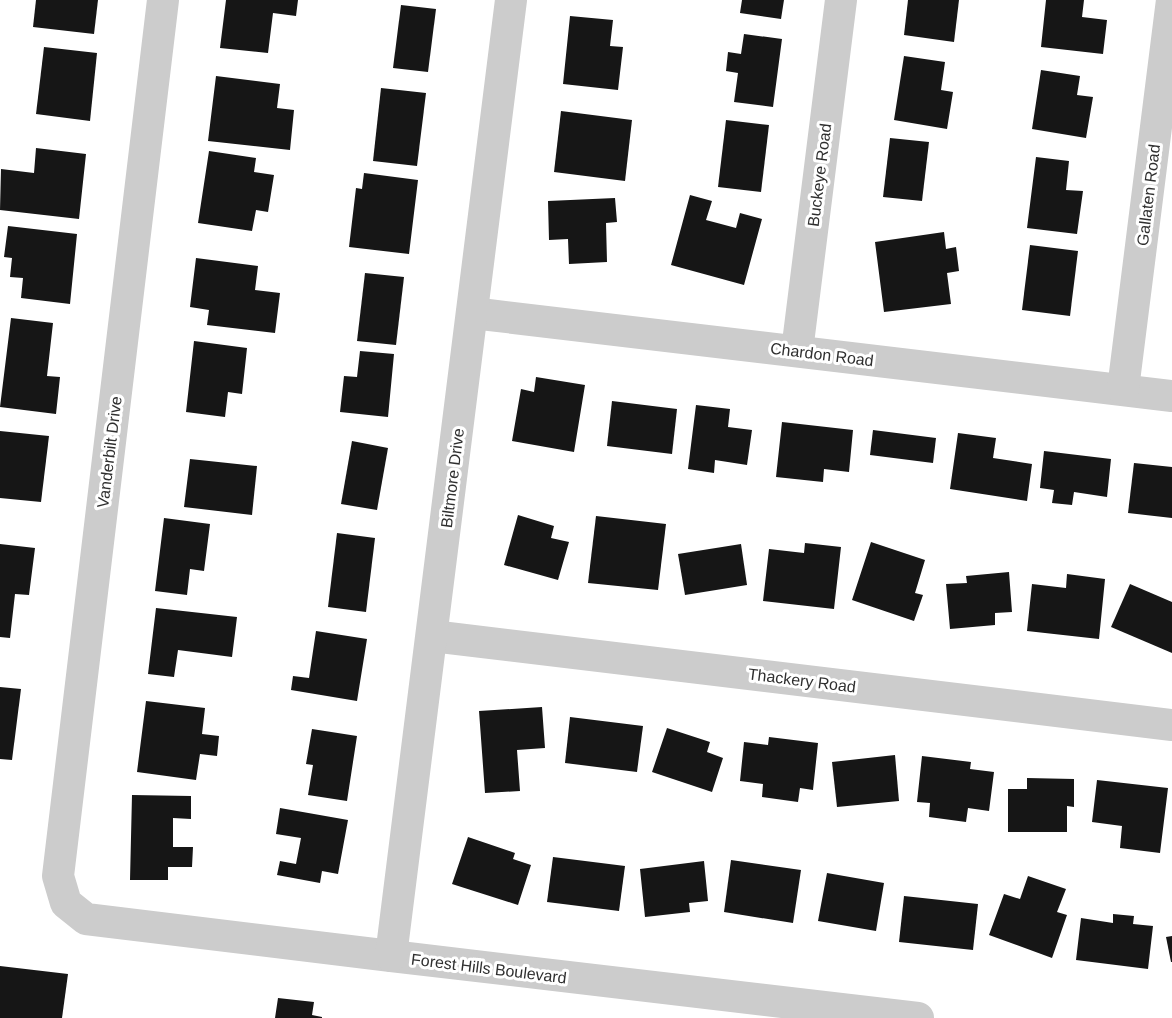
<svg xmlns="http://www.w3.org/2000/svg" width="1172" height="1018" font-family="Arial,sans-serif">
  <rect width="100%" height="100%" fill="#fff"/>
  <g fill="#161616">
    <polygon points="36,0 98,0 94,34 33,27"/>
    <polygon points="226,0 298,0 296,16 273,13 268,53 220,48"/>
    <polygon points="742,0 784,0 781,19 740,13"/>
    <polygon points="908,0 959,0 954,42 904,35"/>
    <polygon points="1046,0 1084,0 1082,17 1107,20 1103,54 1041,47"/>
    <polygon points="401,5 436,9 428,72 393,68"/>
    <polygon points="570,16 613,20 610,46 623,47 618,90 563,84"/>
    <polygon points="744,34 782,39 773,107 734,102 738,73 726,71 728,52 741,54"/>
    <polygon points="44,47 97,53 90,121 36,114"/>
    <polygon points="904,56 945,62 941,90 953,92 947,129 894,120"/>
    <polygon points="1041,70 1080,76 1077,95 1093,97 1086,138 1032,129"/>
    <polygon points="216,76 280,84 277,108 294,110 290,150 208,141"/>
    <polygon points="381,88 426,93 417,166 373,161"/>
    <polygon points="561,111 632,120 625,181 554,172"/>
    <polygon points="726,120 769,125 761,192 718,187"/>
    <polygon points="890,138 929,142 922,201 883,197"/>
    <polygon points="36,148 86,154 79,219 0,210 1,169 34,173"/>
    <polygon points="209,151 256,158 254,172 274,175 268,212 256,210 252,231 198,223"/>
    <polygon points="1036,157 1069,161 1066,190 1083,191 1077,234 1027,228"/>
    <polygon points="364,173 418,180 409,254 349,247 356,188 362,189"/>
    <polygon points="690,195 712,201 706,220 736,228 740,213 762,219 744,285 671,265"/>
    <polygon points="615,198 617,222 606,223 607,262 569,264 568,239 549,240 548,201"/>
    <polygon points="8,226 77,234 70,304 21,298 23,278 10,277 12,258 4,257"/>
    <polygon points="944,232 946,249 956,247 959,271 947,273 951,304 884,312 875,242"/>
    <polygon points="1030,245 1078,251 1070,316 1022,310"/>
    <polygon points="196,258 258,266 255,290 280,293 275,333 207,325 209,310 190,307"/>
    <polygon points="365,273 404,277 396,345 357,341"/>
    <polygon points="11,318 53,323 47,376 60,377 56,414 0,407"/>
    <polygon points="194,341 247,348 242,394 228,392 225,417 186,412"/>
    <polygon points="360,351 394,354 388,417 340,412 344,376 357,377"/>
    <polygon points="536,377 585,385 574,452 512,441 521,389 534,392"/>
    <polygon points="612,401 677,409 672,454 607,446"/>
    <polygon points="696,405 730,409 728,427 752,430 747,465 715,460 714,473 688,469"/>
    <polygon points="782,422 853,430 849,472 824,469 823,482 776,477"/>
    <polygon points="873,430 936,438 933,463 870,455"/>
    <polygon points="0,431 49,436 41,502 0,498"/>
    <polygon points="958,433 996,438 993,458 1032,464 1027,501 950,489"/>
    <polygon points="352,441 388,448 377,510 341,504"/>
    <polygon points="1044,451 1111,459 1107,497 1074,492 1072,505 1052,503 1054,490 1040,488"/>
    <polygon points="190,459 257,466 252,515 184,507"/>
    <polygon points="1134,463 1172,467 1172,518 1128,513"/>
    <polygon points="518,515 554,526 551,538 569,542 558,580 504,565"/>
    <polygon points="596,516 666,524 658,590 588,583"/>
    <polygon points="164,518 210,524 204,571 190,569 187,595 155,591"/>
    <polygon points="337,533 375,538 366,612 328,607"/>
    <polygon points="871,542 925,560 915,593 923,595 914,621 852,600"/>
    <polygon points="805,543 841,547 834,609 763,601 769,549 804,553"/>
    <polygon points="0,544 35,548 29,595 15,594 10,638 0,637"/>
    <polygon points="741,544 747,585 685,595 678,554"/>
    <polygon points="1009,572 1012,612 995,613 995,625 950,629 946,584 967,583 966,576"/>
    <polygon points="1067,574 1105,579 1099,639 1027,631 1032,584 1066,588"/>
    <polygon points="1130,584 1172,602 1172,653 1111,627"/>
    <polygon points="156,608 237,617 232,657 178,650 174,677 148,674"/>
    <polygon points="316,631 367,639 357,701 291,690 293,676 309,678"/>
    <polygon points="0,687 21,689 12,760 0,759"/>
    <polygon points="146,701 205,708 202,734 219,736 217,756 200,754 196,780 137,772"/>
    <polygon points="542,707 545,748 517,750 520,791 485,793 479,711"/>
    <polygon points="570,717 643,726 637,772 565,763"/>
    <polygon points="667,728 710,742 707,752 723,758 712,792 652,772"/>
    <polygon points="312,729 357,736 347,801 308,795 313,765 306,764"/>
    <polygon points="769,737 818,743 813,790 800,788 798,802 762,797 763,784 740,781 744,742 768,745"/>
    <polygon points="895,755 899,801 837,807 832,762"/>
    <polygon points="922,756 971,762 970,769 994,772 989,811 968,808 966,822 929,817 930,803 917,802"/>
    <polygon points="1027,778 1074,779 1074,807 1067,806 1067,832 1008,832 1008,789 1027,789"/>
    <polygon points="1097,780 1168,788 1160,853 1120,848 1122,826 1092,822"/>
    <polygon points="132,795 191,796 191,819 173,818 173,847 193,847 192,867 168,867 168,880 130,880"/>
    <polygon points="280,808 348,820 338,874 322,871 320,883 277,875 280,861 296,864 301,838 276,834"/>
    <polygon points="468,837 515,853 513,859 531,865 518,905 452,884"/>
    <polygon points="553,857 625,866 619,911 547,902"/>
    <polygon points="731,860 801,870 793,923 724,912"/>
    <polygon points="704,861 708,901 689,903 690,912 645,917 640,869"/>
    <polygon points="827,873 884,883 876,931 818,921"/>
    <polygon points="1028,876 1066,889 1057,912 1067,915 1052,958 989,935 1004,894 1020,899"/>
    <polygon points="904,896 978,904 973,950 899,942"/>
    <polygon points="1113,914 1134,916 1133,924 1153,926 1148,969 1076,960 1081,918 1113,923"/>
    <polygon points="1172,936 1172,962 1171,962 1166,937"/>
    <polygon points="0,966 68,974 62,1018 0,1018"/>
    <polygon points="278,998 314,1002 312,1015 322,1017 322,1018 275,1018"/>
  </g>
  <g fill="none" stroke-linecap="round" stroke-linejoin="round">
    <g stroke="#ccc" stroke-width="32">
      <polyline points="163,0 58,876 66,903 86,919 391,956 918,1018"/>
      <polyline points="472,313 1172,396"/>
      <polyline points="797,351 841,0"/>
      <polyline points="1123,389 1172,0"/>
      <polyline points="432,636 1172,725"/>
      <polyline points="391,956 511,0"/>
    </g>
  </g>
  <g text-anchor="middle" stroke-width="6" stroke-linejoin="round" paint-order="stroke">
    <g font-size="16" fill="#2f2f2f" stroke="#fff">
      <text transform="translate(819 175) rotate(-83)" y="6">Buckeye Road</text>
      <text transform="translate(1148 195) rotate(-83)" y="6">Gallaten Road</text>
      <text transform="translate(822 354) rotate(7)" y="6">Chardon Road</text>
      <text transform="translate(109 452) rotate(-83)" y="6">Vanderbilt Drive</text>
      <text transform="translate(452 478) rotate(-83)" y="6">Biltmore Drive</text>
      <text transform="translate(802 680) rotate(7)" y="6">Thackery Road</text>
      <text transform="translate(489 968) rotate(7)" y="6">Forest Hills Boulevard</text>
    </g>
  </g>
</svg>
